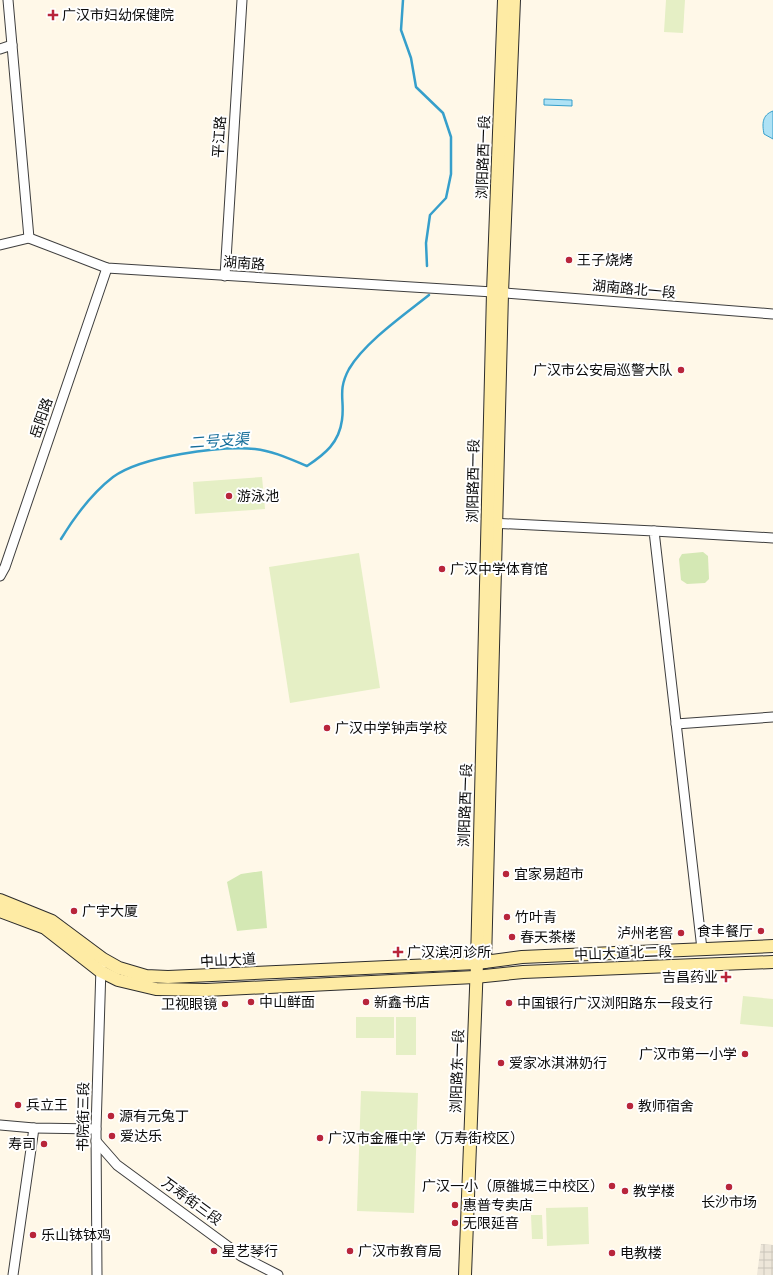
<svg xmlns="http://www.w3.org/2000/svg" width="773" height="1275" font-family="'Playfair Display','Noto Sans SC',serif">
  <defs>
    <pattern id="plaza-grid" width="8" height="8" patternUnits="userSpaceOnUse"><rect width="8" height="8" fill="#ede6d9"/><path d="M0 4h8M4 0v8" fill="none" stroke="#cac4b9"/></pattern>
  </defs>
  <rect width="100%" height="100%" fill="#fff8e8"/>
  <g fill="#d4e8b4">
    <polygon points="703,552 708,556 709,579 705,583 687,584 681,580 679,559 682,554"/>
    <polygon points="262,871 267,928 237,931 227,882 241,874"/>
  </g>
  <g fill="#e5efc5">
    <polygon points="666,0 685,0 683,33 664,32"/>
    <polygon points="262,477 265,509 195,514 193,482"/>
    <polygon points="359,553 380,688 290,703 269,567"/>
    <polygon points="743,996 773,999 773,1027 740,1024"/>
    <rect x="356" y="1017" width="38" height="21"/>
    <rect x="396" y="1017" width="20" height="38"/>
    <polygon points="361,1091 418,1093 414,1213 357,1211"/>
    <polygon points="588,1207 589,1244 547,1246 546,1208"/>
    <polygon points="531,1215 542,1215 543,1239 532,1239"/>
  </g>
  <polygon fill="url(#plaza-grid)" points="761,1244 773,1245 773,1275 757,1275"/>
  <g fill="#aee2f5" stroke="#369fcb">
    <polygon points="544,99 572,100 572,106 544,105"/>
    <path d="M773,111V139L764,134C762,124 762,115 773,111Z"/>
  </g>
  <g fill="none" stroke-linecap="round" stroke-linejoin="round">
    <g stroke="#369fcb" stroke-width="2.5">
      <polyline points="403,0 401,30 411,58 416,87 443,113 451,137 451,174 446,198 430,215 426,243 427,266"/>
      <path d="M61,539C75,516 91,494 113,477C142,456 219,446 255,449C273,451 290,459 307,466C325,454 339,443 342,420C345,400 337,391 349,369C365,342 404,315 429,295"/>
    </g>
    <defs>
      <g id="street">
        <polyline points="8,0 29,238"/>
        <polyline points="0,49 12,45"/>
        <polyline points="0,245 29,238 107,268 493,292 773,314"/>
        <polyline points="225,276 242,0"/>
        <polyline points="491,523 654,531 702,949"/>
        <polyline points="654,531 773,538"/>
        <polyline points="0,576 5,567 107,268"/>
        <polyline points="676,724 773,717"/>
        <polyline points="0,1125 34,1128 96,1129"/>
        <polyline points="96,1141 117,1165 241,1256 278,1275"/>
        <polyline points="13,1275 34,1128"/>
        <polyline points="97,1275 96,1129 101,967"/>
      </g>
      <g id="secondary">
        <polyline points="0,900 52,921 103,959 119,968 146,976 168,977 477,963 522,957 773,946"/>
        <polyline points="0,911 45,928 100,971 118,980 156,989 206,990 330,984 475,977 523,972 773,962"/>
        <polyline points="485,962 502,293 514,0"/>
        <polyline points="465,1275 477,963 493,292 504,0"/>
      </g>
    </defs>
    <use href="#street" stroke="#3e3e3e" stroke-width="11"/>
    <use href="#secondary" stroke="#2d2d2d" stroke-width="14"/>
    <use href="#street" stroke="#fff" stroke-width="9"/>
    <use href="#secondary" stroke="#feeba4" stroke-width="12"/>
  </g>
  <g fill="#b8253b" stroke="#fff" stroke-width="1.5">
    <path d="M51 9h4v4h4v4h-4v4h-4v-4h-4v-4h4z"/>
    <circle cx="569" cy="260" r="4"/>
    <circle cx="681" cy="370" r="4"/>
    <circle cx="229" cy="496" r="4"/>
    <circle cx="442" cy="569" r="4"/>
    <circle cx="327" cy="728" r="4"/>
    <circle cx="506" cy="874" r="4"/>
    <circle cx="74" cy="911" r="4"/>
    <circle cx="507" cy="917" r="4"/>
    <circle cx="761" cy="931" r="4"/>
    <circle cx="681" cy="933" r="4"/>
    <circle cx="512" cy="937" r="4"/>
    <path d="M396 946h4v4h4v4h-4v4h-4v-4h-4v-4h4z"/>
    <path d="M724 971h4v4h4v4h-4v4h-4v-4h-4v-4h4z"/>
    <circle cx="251" cy="1002" r="4"/>
    <circle cx="366" cy="1002" r="4"/>
    <circle cx="509" cy="1003" r="4"/>
    <circle cx="225" cy="1004" r="4"/>
    <circle cx="745" cy="1054" r="4"/>
    <circle cx="501" cy="1063" r="4"/>
    <circle cx="18" cy="1105" r="4"/>
    <circle cx="630" cy="1106" r="4"/>
    <circle cx="111" cy="1116" r="4"/>
    <circle cx="112" cy="1136" r="4"/>
    <circle cx="320" cy="1138" r="4"/>
    <circle cx="44" cy="1144" r="4"/>
    <circle cx="612" cy="1186" r="4"/>
    <circle cx="729" cy="1187" r="4"/>
    <circle cx="625" cy="1191" r="4"/>
    <circle cx="455" cy="1205" r="4"/>
    <circle cx="455" cy="1223" r="4"/>
    <circle cx="33" cy="1235" r="4"/>
    <circle cx="214" cy="1251" r="4"/>
    <circle cx="350" cy="1251" r="4"/>
    <circle cx="612" cy="1253" r="4"/>
  </g>
  <g text-anchor="middle" stroke-width="4" stroke-linejoin="round" paint-order="stroke">
    <g font-size="14" fill="#0b0b0b" stroke="#fff" text-anchor="start">
      <text x="62" y="20">广汉市妇幼保健院</text>
      <text x="577" y="265">王子烧烤</text>
      <text x="673" y="375" text-anchor="end">广汉市公安局巡警大队</text>
      <text x="237" y="501">游泳池</text>
      <text x="450" y="574">广汉中学体育馆</text>
      <text x="335" y="733">广汉中学钟声学校</text>
      <text x="514" y="879">宜家易超市</text>
      <text x="82" y="916">广宇大厦</text>
      <text x="515" y="922">竹叶青</text>
      <text x="753" y="936" text-anchor="end">食丰餐厅</text>
      <text x="673" y="938" text-anchor="end">泸州老窖</text>
      <text x="520" y="942">春天茶楼</text>
      <text x="407" y="957">广汉滨河诊所</text>
      <text x="718" y="982" text-anchor="end">吉昌药业</text>
      <text x="259" y="1007">中山鲜面</text>
      <text x="374" y="1007">新鑫书店</text>
      <text x="517" y="1008">中国银行广汉浏阳路东一段支行</text>
      <text x="217" y="1009" text-anchor="end">卫视眼镜</text>
      <text x="737" y="1059" text-anchor="end">广汉市第一小学</text>
      <text x="509" y="1068">爱家冰淇淋奶行</text>
      <text x="26" y="1110">兵立王</text>
      <text x="638" y="1111">教师宿舍</text>
      <text x="119" y="1121">源有元兔丁</text>
      <text x="120" y="1141">爱达乐</text>
      <text x="328" y="1143">广汉市金雁中学（万寿街校区）</text>
      <text x="36" y="1149" text-anchor="end">寿司</text>
      <text x="604" y="1191" text-anchor="end">广汉一小（原雒城三中校区）</text>
      <text x="633" y="1196">教学楼</text>
      <text x="729" y="1207" text-anchor="middle">长沙市场</text>
      <text x="463" y="1210">惠普专卖店</text>
      <text x="463" y="1228">无限延音</text>
      <text x="41" y="1240">乐山钵钵鸡</text>
      <text x="222" y="1256">星艺琴行</text>
      <text x="358" y="1256">广汉市教育局</text>
      <text x="620" y="1258">电教楼</text>
    </g>
    <g font-size="14" fill="#0b0b0b" stroke="#fff">
      <text transform="translate(219 137) rotate(-86)" y="5">平江路</text>
      <text transform="translate(483 157) rotate(-88)" y="5">浏阳路西一段</text>
      <text transform="translate(244 263) rotate(4)" y="5">湖南路</text>
      <text transform="translate(634 289) rotate(5)" y="5">湖南路北一段</text>
      <text transform="translate(41 418) rotate(-71)" y="5">岳阳路</text>
      <text transform="translate(473 481) rotate(-89)" y="5">浏阳路西一段</text>
      <text transform="translate(465 805) rotate(-88)" y="5">浏阳路西一段</text>
      <text transform="translate(623 953) rotate(-2)" y="5">中山大道北二段</text>
      <text transform="translate(228 960) rotate(-3)" y="5">中山大道</text>
      <text transform="translate(457 1071) rotate(-88)" y="5">浏阳路东一段</text>
      <text transform="translate(83 1117) rotate(-89)" y="5">书院街三段</text>
      <text transform="translate(192 1201) rotate(36)" y="5">万寿街三段</text>
    </g>
    <g font-size="15" font-style="italic" fill="#166e9a" stroke="#fff">
      <text transform="translate(219 441) rotate(-4)" y="5">二号支渠</text>
    </g>
  </g>
</svg>
